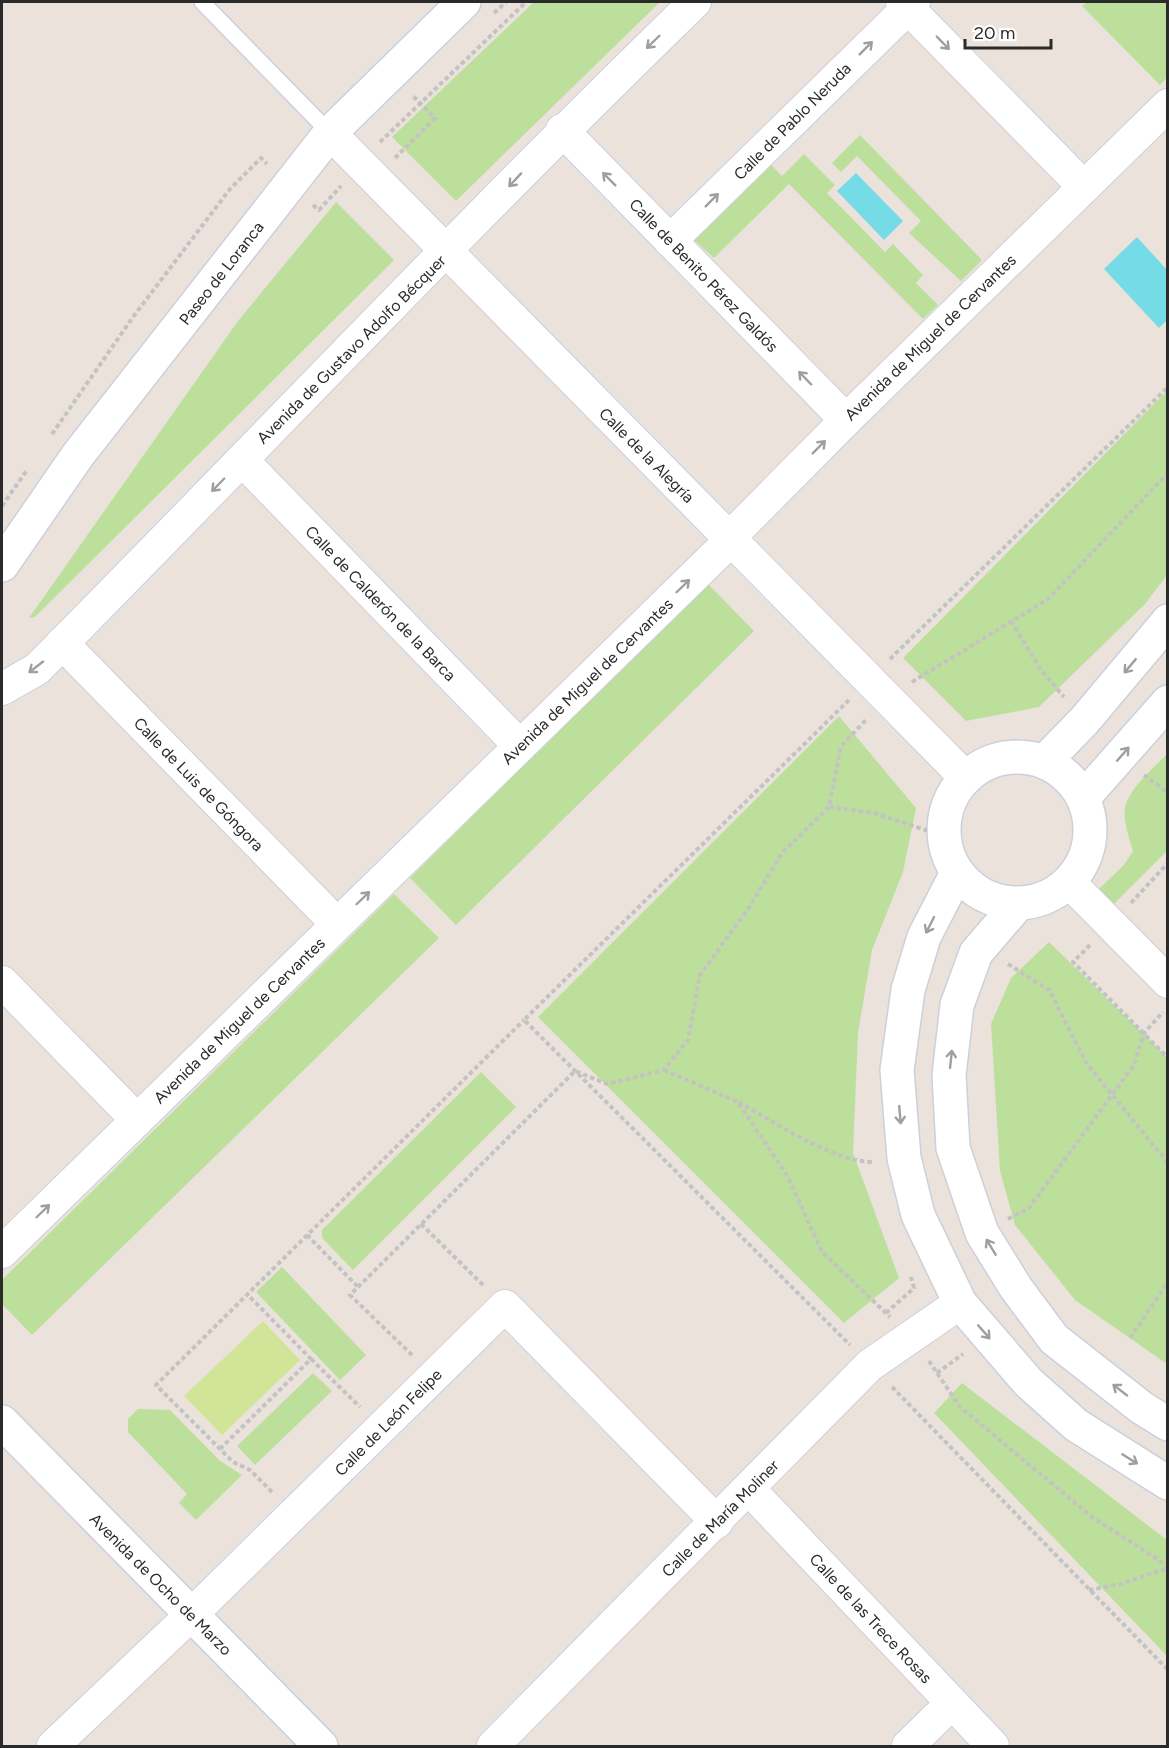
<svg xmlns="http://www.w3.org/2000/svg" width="1169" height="1748" font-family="Figtree,sans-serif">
  <rect width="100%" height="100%" fill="#ebe2dc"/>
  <g fill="#bddf9c">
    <polygon points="534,2 660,2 456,201 392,137"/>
    <polygon points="1087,2 1167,2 1167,77 1160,85 1082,6"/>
    <polygon points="860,135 982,260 961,281 909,233 921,221 857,156 841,172 832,163"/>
    <polygon points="804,154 835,185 827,193 885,252 893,244 923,275 916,283 938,305 923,319 789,184 714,258 694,240 770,164 782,176"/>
    <polygon points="336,202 394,260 35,617 29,618 238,321"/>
    <polygon points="1167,391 1167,575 1145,604 1039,707 966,721 903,658"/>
    <polygon points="708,584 754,631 456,925 410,878"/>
    <polygon points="839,716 916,808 903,872 872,950 858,1033 853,1153 899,1278 844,1323 538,1017"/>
    <path d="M1167,754V851L1114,904L1099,889L1124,865L1133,851C1129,838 1123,821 1125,808C1129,788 1154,768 1167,754Z"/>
    <polygon points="394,894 439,938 32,1335 2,1304 2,1280"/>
    <polygon points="1049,942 1167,1057 1167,1364 1075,1300 1015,1225 1000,1171 991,1024 1011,978"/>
    <polygon points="481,1072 516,1107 353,1270 322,1238 322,1230"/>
    <polygon points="282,1267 366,1355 340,1380 256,1292"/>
    <polygon points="313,1373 332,1391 255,1465 237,1446"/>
    <polygon points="962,1383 1167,1540 1167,1656 934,1413"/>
    <polygon points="138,1409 170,1410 220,1461 242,1475 196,1520 179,1503 187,1494 128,1432 128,1419"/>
  </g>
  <polygon fill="#d1e598" points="263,1321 300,1360 222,1435 184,1396"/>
  <g fill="#75dbe7">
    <polygon points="856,173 903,221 884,240 837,191"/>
    <polygon points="1137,237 1167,270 1167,320 1159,328 1104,269"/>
  </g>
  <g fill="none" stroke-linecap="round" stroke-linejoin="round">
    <defs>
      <polyline id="service" points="202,2 330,133"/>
      <g id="minor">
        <polyline points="902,2 1084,187"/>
        <polyline points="562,130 846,420"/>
        <polyline points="330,133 965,777"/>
        <polyline points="670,241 914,2"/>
        <polyline points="242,460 520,746"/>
        <polyline points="62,643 337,924"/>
        <path d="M2,689L37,669C257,447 471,219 695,2"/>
        <polyline points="1070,883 1168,982"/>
        <polyline points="2,982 137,1120"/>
        <polyline points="2,1252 731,540 739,528 846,420 1168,105"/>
        <polyline points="749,1489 993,1746"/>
        <polyline points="53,1746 191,1615 505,1306 717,1522"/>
        <polyline points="493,1746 870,1365 960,1303"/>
        <polyline points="908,1746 951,1704"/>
      </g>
      <g id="tertiary">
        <polyline points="2,565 78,455 330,133 464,2"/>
        <polyline points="2,1422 321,1746"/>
      </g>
      <g id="secondary">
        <circle cx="1017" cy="830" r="73"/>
        <polyline points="1045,761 1084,721 1168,621"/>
        <polyline points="1084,797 1168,702"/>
        <polyline points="957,873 924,937 908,990 897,1070 904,1158 918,1215 960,1303 1028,1382 1076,1425 1168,1483"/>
        <polyline points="1018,904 976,953 957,1005 949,1075 953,1148 982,1233 1016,1288 1054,1339 1142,1408 1168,1424"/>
      </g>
    </defs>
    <use href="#service" stroke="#cbd0db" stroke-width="18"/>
    <use href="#minor" stroke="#cbd0db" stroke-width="34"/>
    <use href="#tertiary" stroke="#cbd0db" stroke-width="36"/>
    <use href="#secondary" stroke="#cbd0db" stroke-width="36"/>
    <g stroke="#c3c3c3" stroke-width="4" stroke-dasharray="4.5 3" stroke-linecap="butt">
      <polyline points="494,13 506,2"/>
      <polyline points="380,142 526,2"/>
      <polyline points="395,158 435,118 412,95"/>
      <polyline points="313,205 319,210 341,186"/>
      <polyline points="52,434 133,317 230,189 261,158 267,164"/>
      <polyline points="2,506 27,470"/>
      <polyline points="1011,621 1041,670 1064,697"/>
      <polyline points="890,659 1168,387"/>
      <polyline points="912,682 1048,599 1168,473"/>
      <polyline points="849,700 524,1020 850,1345"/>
      <polyline points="1144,775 1168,793"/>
      <polyline points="829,807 874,813 944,836"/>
      <polyline points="1131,903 1168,863"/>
      <polyline points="1090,945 1073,962 1168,1058"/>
      <polyline points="1008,964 1049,990 1087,1064 1168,1163"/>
      <polyline points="664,1070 738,1102 788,1177 822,1252 890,1317"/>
      <path d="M739,1102C774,1122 833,1162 873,1162"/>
      <polyline points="1008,1219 1029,1208 1134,1065 1144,1033 1163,1012"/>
      <polyline points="421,1224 485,1287"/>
      <polyline points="307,1235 358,1287"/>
      <polyline points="886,1313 914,1288 911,1277"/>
      <polyline points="1130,1338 1168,1282"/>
      <polyline points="412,1355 350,1295 575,1071 607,1084 664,1070 688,1040 700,975 748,909 782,853 829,807 841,746 867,719"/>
      <polyline points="311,1359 360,1407"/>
      <polyline points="929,1361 960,1407 1092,1517 1168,1566"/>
      <polyline points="937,1373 963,1354"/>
      <polyline points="892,1387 1168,1670"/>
      <polyline points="220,1449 311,1359 247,1294"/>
      <polyline points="272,1492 250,1470 233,1462 156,1385 524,1020"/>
      <polyline points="1089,1590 1121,1584 1168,1568"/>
    </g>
    <use href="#service" stroke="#fff" stroke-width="15"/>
    <use href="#minor" stroke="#fff" stroke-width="32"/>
    <use href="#tertiary" stroke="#fff" stroke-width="33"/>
    <use href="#secondary" stroke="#fff" stroke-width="33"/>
  </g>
  <defs><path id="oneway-shaft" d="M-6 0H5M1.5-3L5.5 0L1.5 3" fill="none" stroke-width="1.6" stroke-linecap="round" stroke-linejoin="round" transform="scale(1.5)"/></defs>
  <g stroke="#9f9f9f">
    <use href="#oneway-shaft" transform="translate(653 42) rotate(136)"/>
    <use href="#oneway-shaft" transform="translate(943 43) rotate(46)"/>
    <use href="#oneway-shaft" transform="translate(866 48) rotate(-45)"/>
    <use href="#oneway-shaft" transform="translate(609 179) rotate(-135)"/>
    <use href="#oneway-shaft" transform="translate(515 180) rotate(133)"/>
    <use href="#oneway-shaft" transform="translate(712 200) rotate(-45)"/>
    <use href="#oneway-shaft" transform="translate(805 378) rotate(-134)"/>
    <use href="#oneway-shaft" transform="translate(819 447) rotate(-45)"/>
    <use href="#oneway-shaft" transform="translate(218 485) rotate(134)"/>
    <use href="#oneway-shaft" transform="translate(683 586) rotate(-44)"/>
    <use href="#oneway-shaft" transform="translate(1130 666) rotate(130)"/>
    <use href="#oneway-shaft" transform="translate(36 667) rotate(142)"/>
    <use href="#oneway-shaft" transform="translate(1123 754) rotate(-49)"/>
    <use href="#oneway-shaft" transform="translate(363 898) rotate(-44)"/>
    <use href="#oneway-shaft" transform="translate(930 925) rotate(117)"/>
    <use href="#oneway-shaft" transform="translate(951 1059) rotate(-84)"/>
    <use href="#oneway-shaft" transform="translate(900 1115) rotate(85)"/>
    <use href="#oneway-shaft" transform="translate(43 1211) rotate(-44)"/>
    <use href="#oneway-shaft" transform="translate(991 1247) rotate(-121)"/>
    <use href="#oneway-shaft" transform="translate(984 1332) rotate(49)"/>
    <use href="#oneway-shaft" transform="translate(1120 1390) rotate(-142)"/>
    <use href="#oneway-shaft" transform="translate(1130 1459) rotate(32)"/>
  </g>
  <g text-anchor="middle" stroke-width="4.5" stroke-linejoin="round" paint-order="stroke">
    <g font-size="16" fill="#2a2a2a" stroke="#fff">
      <text transform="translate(792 121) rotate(-45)" y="6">Calle de Pablo Neruda</text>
      <text transform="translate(221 273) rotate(-52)" y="6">Paseo de Loranca</text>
      <text transform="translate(704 275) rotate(46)" y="6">Calle de Benito Pérez Galdós</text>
      <text transform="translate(930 337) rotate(-44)" y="6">Avenida de Miguel de Cervantes</text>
      <text transform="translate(351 349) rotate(-45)" y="6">Avenida de Gustavo Adolfo Bécquer</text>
      <text transform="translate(647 455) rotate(45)" y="6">Calle de la Alegría</text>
      <text transform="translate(381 603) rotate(46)" y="6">Calle de Calderón de la Barca</text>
      <text transform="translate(587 681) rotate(-44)" y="6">Avenida de Miguel de Cervantes</text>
      <text transform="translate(199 784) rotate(46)" y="6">Calle de Luis de Góngora</text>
      <text transform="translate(239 1020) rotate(-44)" y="6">Avenida de Miguel de Cervantes</text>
      <text transform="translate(388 1422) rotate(-45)" y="6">Calle de León Felipe</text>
      <text transform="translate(720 1518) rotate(-45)" y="6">Calle de María Moliner</text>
      <text transform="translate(161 1584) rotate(45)" y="6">Avenida de Ocho de Marzo</text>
      <text transform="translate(871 1618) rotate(47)" y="6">Calle de las Trece Rosas</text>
    </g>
  </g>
  <rect width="1169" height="1748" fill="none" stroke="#2a2a2a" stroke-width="6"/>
  <path d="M965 39v9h86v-9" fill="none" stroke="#2a2a2a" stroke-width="3"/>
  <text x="974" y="39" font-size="18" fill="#2a2a2a" stroke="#ffffff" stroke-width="4.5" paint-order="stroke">20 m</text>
</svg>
